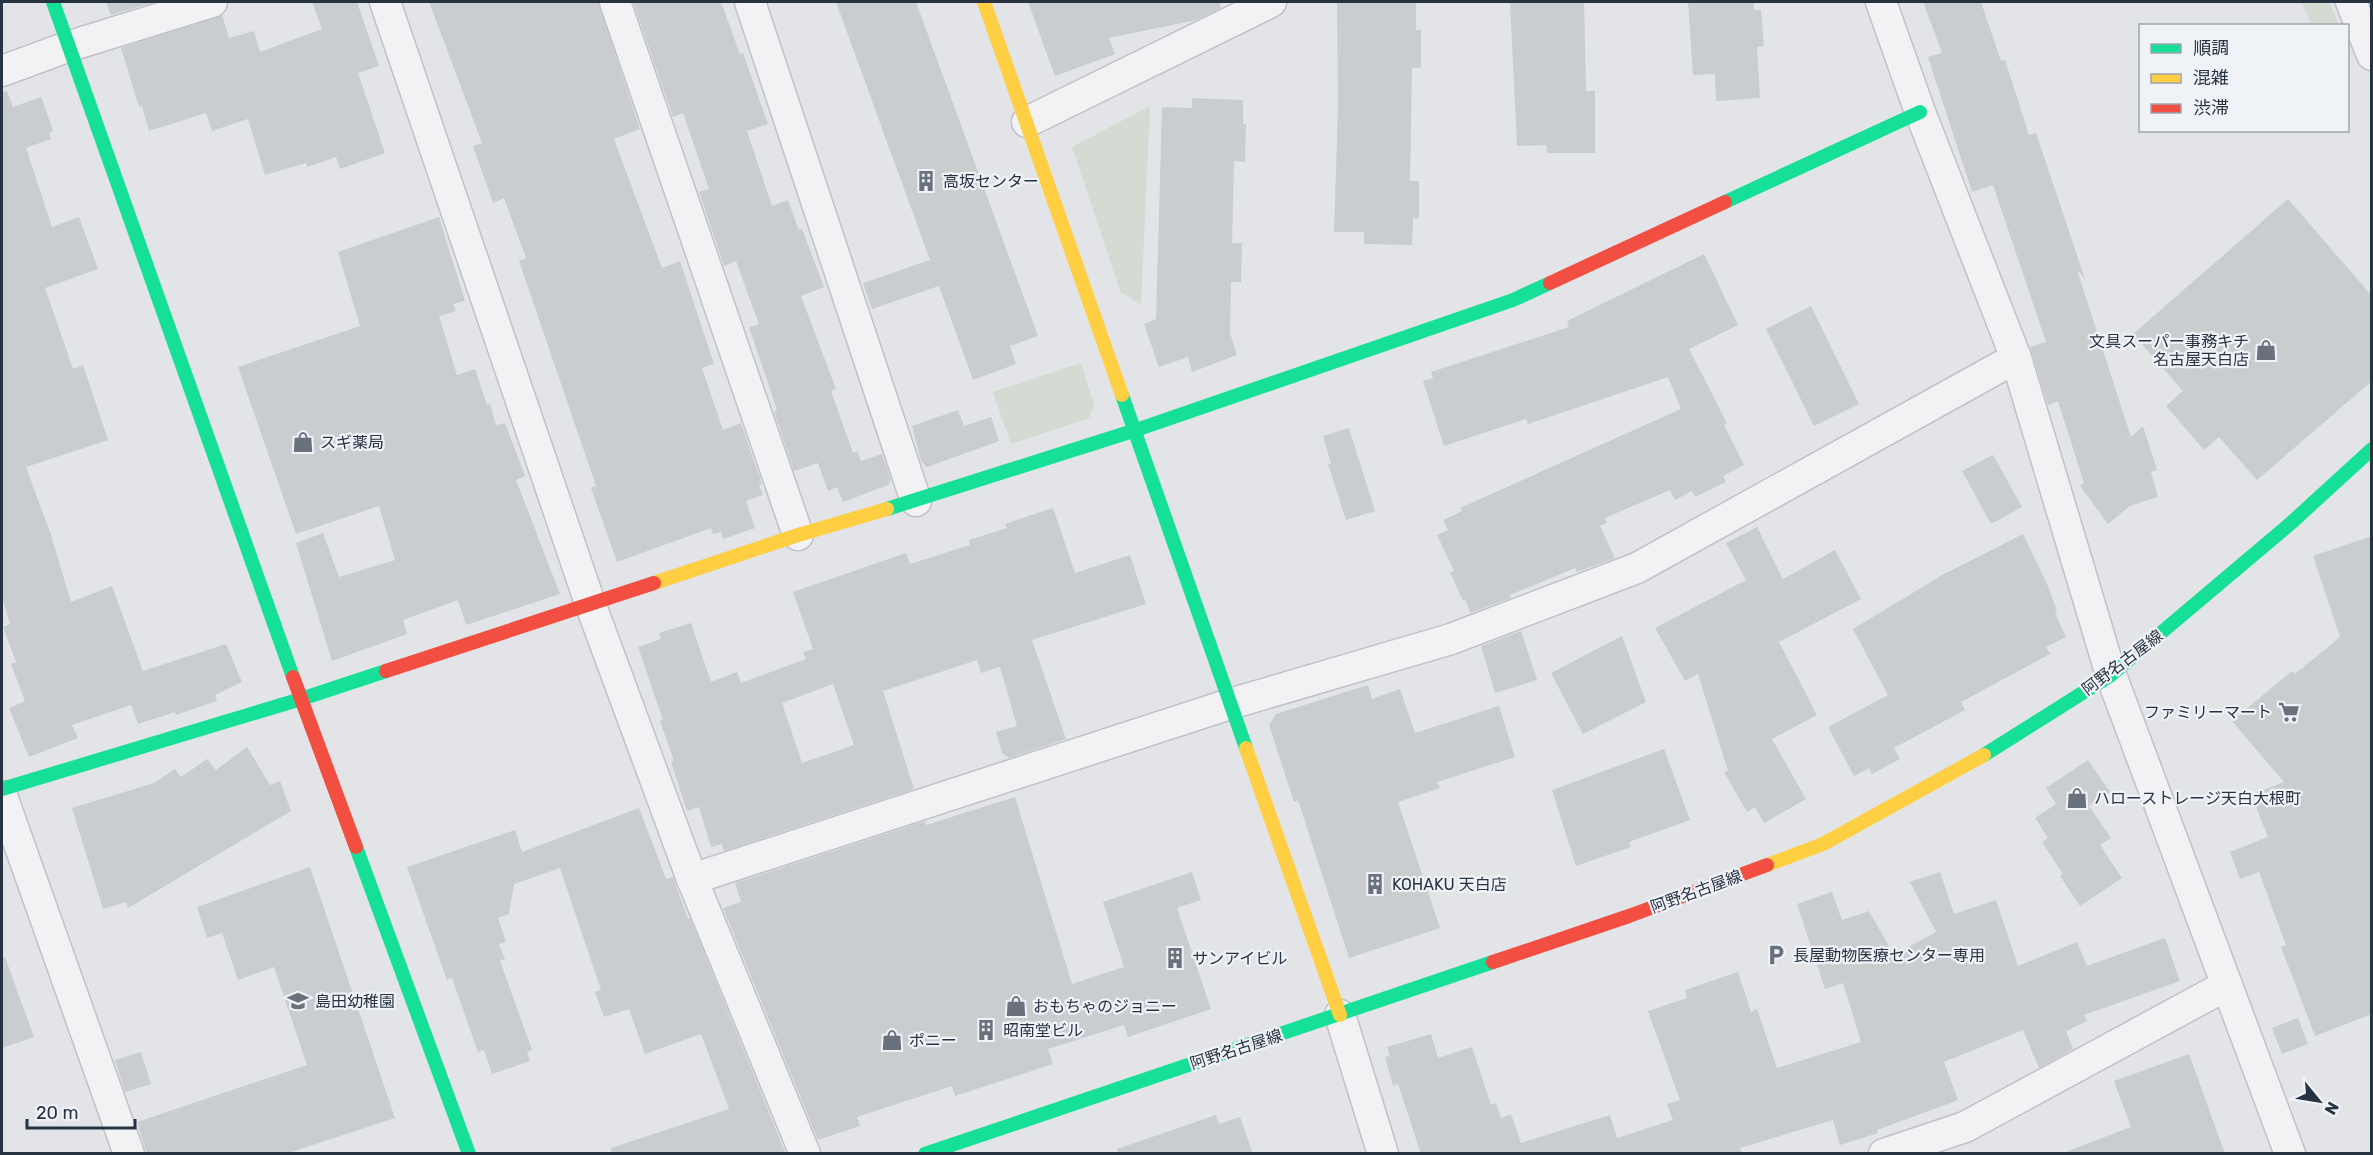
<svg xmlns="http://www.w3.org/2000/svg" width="2373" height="1155" font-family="Rubik,'Noto Sans JP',sans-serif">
  <rect width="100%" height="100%" fill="#e2e4e7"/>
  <g fill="#d3dbd2">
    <polygon points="2302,2 2329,2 2339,25 2311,25"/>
    <polygon points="1150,106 1141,305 1120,291 1072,147"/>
    <polygon points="1081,363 1094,404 1089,418 1011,444 993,392"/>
  </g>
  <g fill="#cacdd0" fill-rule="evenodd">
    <polygon points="106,2 155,2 111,15"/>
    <polygon points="312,2 357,2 379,66 358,73 385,153 340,169 336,157 307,167 306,163 265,175 248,119 212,131 206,113 149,131 142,106 139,107 121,48 222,15 229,38 254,31 260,52 322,29"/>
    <polygon points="429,2 598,2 640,129 614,139 662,268 680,261 714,364 702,368 723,430 741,423 762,484 759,485 763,495 746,501 755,528 723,539 721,532 713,534 711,528 617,562 591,488 596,486 519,261 526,258 504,198 493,203 473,146 482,143"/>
    <polygon points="633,2 721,2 740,54 743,53 768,124 747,131 772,206 788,200 799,230 802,229 824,287 801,296 836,389 831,391 853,453 857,451 861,461 882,454 891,480 888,485 843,502 837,487 828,491 818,463 794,471 774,411 777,410 749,327 759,324 736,261 724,266 699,192 709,189 683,113 673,117"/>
    <polygon points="836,2 916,2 1038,336 1010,346 1016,364 973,380 939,286 872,309 863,283 930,260"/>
    <polygon points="1028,2 1220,2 1221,8 1196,20 1109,38 1115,54 1055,76"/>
    <polygon points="1337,2 1416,2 1416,30 1421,30 1421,68 1412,68 1410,181 1419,181 1419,219 1413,218 1412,245 1364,244 1364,232 1334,232 1338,107"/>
    <polygon points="1510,2 1584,2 1586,91 1595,91 1595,153 1547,153 1546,145 1517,146"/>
    <polygon points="1688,2 1754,2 1754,10 1761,10 1764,46 1757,47 1760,98 1716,101 1715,74 1693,75"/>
    <polygon points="1923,2 1981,2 2001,61 2005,60 2029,135 2036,133 2085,279 2077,270 2131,437 2143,426 2157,470 2151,472 2158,497 2130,506 2108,524 2080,486 2084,483 2058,401 2048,405 2030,347 2046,342 1993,185 1972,192 1928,57 1942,53"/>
    <polygon points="7,91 13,107 41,97 53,131 49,133 51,139 26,148 52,227 79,217 98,269 45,288 73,369 83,365 108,440 26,467 51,535 71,602 112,586 143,671 226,644 242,682 215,695 217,701 176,715 175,712 138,724 131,705 72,725 78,738 29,757 9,708 25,701 11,664 16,662 3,627 10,624 2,598 2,92"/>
    <polygon points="1192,98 1243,100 1243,124 1246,124 1245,162 1234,161 1232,243 1242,243 1241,282 1231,282 1230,333 1237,355 1192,372 1188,357 1159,367 1144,324 1156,319 1162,107 1192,108"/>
    <polygon points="2288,199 2372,296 2372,381 2257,480 2219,437 2204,450 2166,406 2183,391 2133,334"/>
    <polygon points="439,217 465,301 453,304 456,311 439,316 457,375 475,369 487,405 490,404 496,425 505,423 525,476 516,480 560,594 466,625 458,600 403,620 407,634 332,661 296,543 323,533 339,577 395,560 379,506 296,534 238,367 360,326 338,252"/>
    <polygon points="1704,254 1738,325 1689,349 1727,423 1724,425 1744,465 1723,476 1726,482 1695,497 1692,491 1675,500 1670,490 1605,518 1607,523 1600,526 1615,558 1577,572 1575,568 1510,595 1511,598 1470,613 1466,600 1463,601 1450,572 1454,571 1437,535 1448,530 1443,520 1462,511 1460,508 1681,409 1668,377 1528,424 1526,419 1444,446 1423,381 1433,378 1431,372 1569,327 1567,321"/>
    <polygon points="1811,306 1859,404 1814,426 1766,329"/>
    <polygon points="958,410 964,426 991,417 999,441 927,467 921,461 912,426"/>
    <polygon points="1349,428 1375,511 1346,520 1328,464 1331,464 1323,436"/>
    <polygon points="1993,455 2022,507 1991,524 1962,471"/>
    <path d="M1053,508L1075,573L1130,555L1146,604L1032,640L1066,739L1009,758L1002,753L996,732L1017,726L1000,667L981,673L977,660L883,691L914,789L724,851L722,844L711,847L699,807L687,811L671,762L674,761L660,721L663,720L638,647L661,639L659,633L691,623L711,682L737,672L741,683L806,659L803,652L813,649L793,592L906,553L910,564L970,545L969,540L1007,528L1005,524ZM833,684L854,745L802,763L782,703Z"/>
    <polygon points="1757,527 1783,579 1835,550 1861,599 1779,642 1817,715 1772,739 1806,799 1764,823 1755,807 1747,812 1724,772 1728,771 1698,674 1685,681 1655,628 1746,580 1726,543"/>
    <polygon points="2023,534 2047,584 2057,611 2055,613 2066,637 2046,647 2050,654 1961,702 1965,710 1894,748 1900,759 1872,774 1869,768 1854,776 1828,727 1888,695 1853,629 1944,574"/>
    <polygon points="2372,536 2372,1014 2315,1036 2281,947 2286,945 2259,872 2240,879 2230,852 2268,837 2254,802 2258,800 2256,793 2284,782 2232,721 2292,671 2295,674 2340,637 2313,556"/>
    <polygon points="1521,631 1537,680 1495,693 1481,646"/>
    <polygon points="1622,636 1646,702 1583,734 1551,673"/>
    <polygon points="1368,685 1372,699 1400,689 1415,733 1499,706 1515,757 1437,782 1440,788 1398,802 1440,928 1349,958 1298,800 1294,802 1269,725 1276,714"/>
    <polygon points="247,747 270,785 280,781 291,811 128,908 126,902 103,909 72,808 154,783 175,769 181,777 207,759 216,770"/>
    <polygon points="1664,749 1690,820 1629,842 1631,847 1576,866 1552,790"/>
    <polygon points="2088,760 2110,792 2089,806 2111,838 2100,845 2122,878 2080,906 2060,876 2063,874 2042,842 2048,838 2035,818 2056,804 2046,788"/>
    <polygon points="1015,797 1072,984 1124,967 1103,902 1192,872 1201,900 1177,908 1211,1009 1128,1037 1124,1025 1048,1049 1053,1064 955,1096 952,1086 857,1117 860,1126 818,1140 723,908 741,902 735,883 925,821 926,825"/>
    <polygon points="639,808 666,879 673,877 688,919 690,918 785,1152 780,1154 612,1154 611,1148 729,1109 701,1034 645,1054 629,1009 604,1017 595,992 601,990 560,868 514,884 509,914 498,918 506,942 499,944 505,959 500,961 532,1050 527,1052 530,1061 492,1074 484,1050 478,1052 452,978 447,980 407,867 515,830 522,852"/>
    <polygon points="310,867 395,1118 285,1154 147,1154 137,1122 307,1065 274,967 238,980 222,933 207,938 197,907"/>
    <polygon points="1940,872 1954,914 1996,900 2018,966 2077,942 2087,966 2165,938 2180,981 2084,1015 2087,1021 2066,1031 2073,1049 2039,1068 2023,1030 1944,1062 1958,1100 1877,1130 1878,1133 1840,1145 1833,1120 1740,1148 1742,1154 1421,1154 1398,1084 1393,1086 1385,1057 1390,1056 1387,1047 1431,1034 1438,1058 1472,1047 1491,1105 1496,1103 1501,1118 1511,1114 1521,1143 1610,1115 1617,1138 1673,1120 1667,1104 1680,1100 1648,1011 1687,998 1685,990 1738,972 1751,1012 1757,1009 1777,1068 1861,1042 1843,983 1825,989 1797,904 1832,892 1842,920 1869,911 1894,955 1936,932 1910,882"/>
    <polygon points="5,957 34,1037 2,1048 2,958"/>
    <polygon points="2298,1018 2308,1044 2282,1054 2272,1028"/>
    <polygon points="141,1052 151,1084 125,1092 115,1060"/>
    <polygon points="2189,1054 2225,1154 2068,1154 2068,1151 2131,1127 2114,1081"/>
    <polygon points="1216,1115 1219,1124 1240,1117 1253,1154 1118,1154 1117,1149"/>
  </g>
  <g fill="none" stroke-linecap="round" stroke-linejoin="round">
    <defs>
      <g id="street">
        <polyline points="385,2 590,603 692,879 805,1154"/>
        <polyline points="615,2 798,535"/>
        <polyline points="750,2 916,501"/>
        <polyline points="1881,2 1920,112 2016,358 2111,675 2290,1154"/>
        <polyline points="2351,2 2372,55"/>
        <polyline points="2,71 70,46 212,2"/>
        <polyline points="1027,122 1271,2"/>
        <polyline points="2,796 129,1154"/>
        <polyline points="692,879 1230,704 1451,639 1637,568 2016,358"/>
        <polyline points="1340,1015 1383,1154"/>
        <polyline points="1884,1154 1965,1127 2227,985"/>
      </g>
    </defs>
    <use href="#street" stroke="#c0c2c5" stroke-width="33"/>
    <use href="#street" stroke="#f2f2f4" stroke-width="30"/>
    <g stroke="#16e098" stroke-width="14">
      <polyline points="53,2 293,677"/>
      <polyline points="1725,202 1920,112"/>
      <polyline points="1122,395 1246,748"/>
      <polyline points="887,509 1136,430 1513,300 1550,283"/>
      <polyline points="1984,755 2111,675 2291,523 2372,449"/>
      <polyline points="2,789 301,699 386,671"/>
      <polyline points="356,847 469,1154"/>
      <polyline points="925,1154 1493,962"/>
    </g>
    <g stroke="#ffcf43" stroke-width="14">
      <polyline points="984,2 1122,395"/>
      <polyline points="654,583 798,535 887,509"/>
      <polyline points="1246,748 1340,1015"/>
      <polyline points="1767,865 1823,844 1984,755"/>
    </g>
    <g stroke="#f24e42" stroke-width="14">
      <polyline points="1550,283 1725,202"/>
      <polyline points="386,671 654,583"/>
      <polyline points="293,677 356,847"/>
      <polyline points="1493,962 1629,916 1767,865"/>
    </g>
  </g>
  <defs>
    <symbol id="building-bare" viewBox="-9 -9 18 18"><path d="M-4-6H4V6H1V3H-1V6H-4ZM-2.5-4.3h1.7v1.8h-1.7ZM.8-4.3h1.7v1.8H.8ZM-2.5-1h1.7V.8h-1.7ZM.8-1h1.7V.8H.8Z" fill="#69717c" stroke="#eff3f7" stroke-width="2.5" paint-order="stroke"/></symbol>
    <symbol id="shop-bare" viewBox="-9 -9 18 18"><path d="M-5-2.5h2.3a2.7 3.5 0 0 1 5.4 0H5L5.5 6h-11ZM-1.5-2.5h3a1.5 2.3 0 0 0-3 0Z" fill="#69717c" stroke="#eff3f7" stroke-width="2.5" paint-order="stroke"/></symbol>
    <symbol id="supermarket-bare" viewBox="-9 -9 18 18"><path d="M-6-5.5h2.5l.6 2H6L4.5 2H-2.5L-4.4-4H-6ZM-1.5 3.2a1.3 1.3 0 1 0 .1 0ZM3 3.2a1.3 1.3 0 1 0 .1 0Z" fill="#69717c" stroke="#eff3f7" stroke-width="2.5" paint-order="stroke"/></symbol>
    <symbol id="parking-bare" viewBox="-9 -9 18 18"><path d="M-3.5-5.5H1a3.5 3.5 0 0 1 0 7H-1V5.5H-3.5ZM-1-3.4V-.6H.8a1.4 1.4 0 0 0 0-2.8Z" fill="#69717c" stroke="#eff3f7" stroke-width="2.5" paint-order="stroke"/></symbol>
    <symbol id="school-bare" viewBox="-9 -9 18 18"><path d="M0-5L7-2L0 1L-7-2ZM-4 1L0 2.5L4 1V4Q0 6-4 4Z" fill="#69717c" stroke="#eff3f7" stroke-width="2.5" paint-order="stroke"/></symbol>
  </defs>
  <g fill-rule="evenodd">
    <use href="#building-bare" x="911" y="166" width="30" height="30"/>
    <use href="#shop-bare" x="2251" y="335" width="30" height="30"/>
    <use href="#shop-bare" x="288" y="427" width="30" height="30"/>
    <use href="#supermarket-bare" x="2274" y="697" width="30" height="30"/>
    <use href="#shop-bare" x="2062" y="783" width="30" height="30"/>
    <use href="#building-bare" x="1360" y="869" width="30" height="30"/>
    <use href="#parking-bare" x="1761" y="940" width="30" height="30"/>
    <use href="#building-bare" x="1160" y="943" width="30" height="30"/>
    <use href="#school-bare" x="283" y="986" width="30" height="30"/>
    <use href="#shop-bare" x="1001" y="991" width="30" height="30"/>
    <use href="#building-bare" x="971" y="1015" width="30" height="30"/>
    <use href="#shop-bare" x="877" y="1025" width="30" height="30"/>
  </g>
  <g text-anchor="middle" stroke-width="4.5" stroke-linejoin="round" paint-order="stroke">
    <g font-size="16" fill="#283342" stroke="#eff3f7" text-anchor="start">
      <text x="943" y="187">高坂センター</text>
      <text x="2249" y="347" text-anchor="end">文具スーパー事務キチ<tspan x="2249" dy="18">名古屋天白店</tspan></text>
      <text x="320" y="448">スギ薬局</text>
      <text x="2272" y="718" text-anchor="end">ファミリーマート</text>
      <text x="2094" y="804">ハローストレージ天白大根町</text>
      <text x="1392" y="890">KOHAKU 天白店</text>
      <text x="1793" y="961">長屋動物医療センター専用</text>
      <text x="1192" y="964">サンアイビル</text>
      <text x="315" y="1007">島田幼稚園</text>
      <text x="1033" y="1012">おもちゃのジョニー</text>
      <text x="1003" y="1036">昭南堂ビル</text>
      <text x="909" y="1046">ポニー</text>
    </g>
    <g font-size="16" fill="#283342" stroke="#eff3f7">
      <text transform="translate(2122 662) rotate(-37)" y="6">阿野名古屋線</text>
      <text transform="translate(1696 891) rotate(-20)" y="6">阿野名古屋線</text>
      <text transform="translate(1236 1049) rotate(-18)" y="6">阿野名古屋線</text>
    </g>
  </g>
  <rect width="2373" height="1155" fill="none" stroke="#283342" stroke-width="6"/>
  <rect x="2139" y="24" width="210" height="108" fill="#eff3f7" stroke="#9fa6af" stroke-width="1.5"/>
  <rect x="2151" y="44" width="30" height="9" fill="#16e098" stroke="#9fa6af" stroke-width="1.5"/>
  <text x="2193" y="54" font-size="18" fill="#283342">順調</text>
  <rect x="2151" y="74" width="30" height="9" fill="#ffcf43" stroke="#9fa6af" stroke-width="1.5"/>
  <text x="2193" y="84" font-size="18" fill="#283342">混雑</text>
  <rect x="2151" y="104" width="30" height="9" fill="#f24e42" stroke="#9fa6af" stroke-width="1.5"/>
  <text x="2193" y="114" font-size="18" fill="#283342">渋滞</text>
  <g transform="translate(2319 1101) rotate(120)" stroke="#eff3f7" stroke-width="4.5" paint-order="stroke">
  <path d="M0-4.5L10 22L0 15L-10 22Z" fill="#283342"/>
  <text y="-9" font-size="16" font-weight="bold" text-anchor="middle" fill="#283342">N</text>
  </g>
  <path d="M27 1119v9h108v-9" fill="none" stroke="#283342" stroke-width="3"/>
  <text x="36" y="1119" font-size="18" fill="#283342" stroke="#eff3f7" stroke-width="4.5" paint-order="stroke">20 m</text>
</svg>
